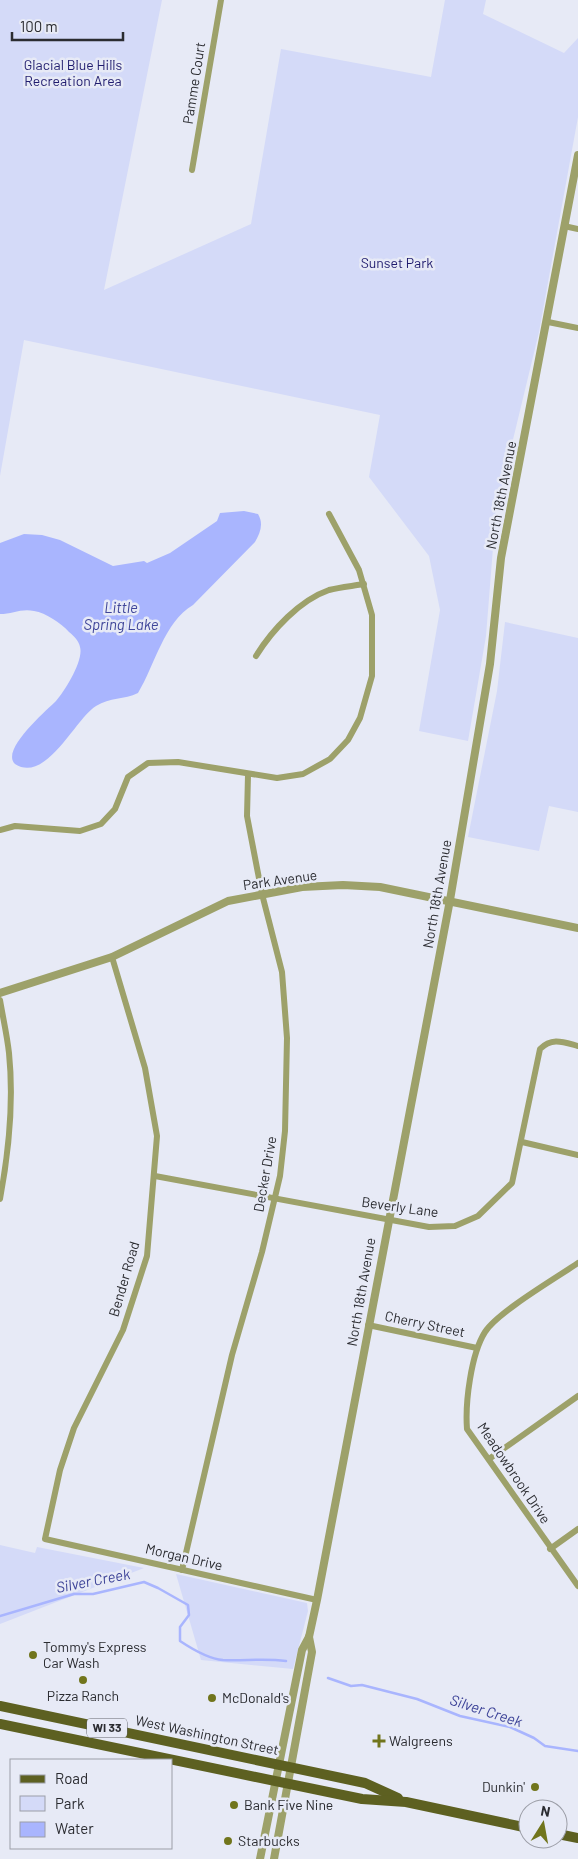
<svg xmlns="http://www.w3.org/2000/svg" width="578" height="1859" font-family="Barlow,sans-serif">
  <rect width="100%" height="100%" fill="#e7eaf6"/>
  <g fill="#d4daf8">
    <polygon points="0,0 162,0 104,290 251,224 281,49 431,77 445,0 486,0 483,14 564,53 578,38 578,117 539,332 496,510 486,636 468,741 419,731 440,610 429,556 369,477 380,415 24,340 0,476"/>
    <polygon points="505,622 578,638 578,812 549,806 539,851 468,837 497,691"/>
    <polygon points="0,1545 35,1553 37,1547 144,1568 0,1624"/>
    <polygon points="176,1574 307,1603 308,1611 293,1669 201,1660"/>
  </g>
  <path fill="#a9b5fe" d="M244,511L258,514C264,524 260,533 255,542L193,605C164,622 155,665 138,693C124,700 110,697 96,706C75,719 46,784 15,764C0,750 47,710 56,701C65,691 84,660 80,647C79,641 74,636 69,632C61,623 46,613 34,611C22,608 12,614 0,614V543L24,534L42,535L60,540L113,566L144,561L147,563L170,553L217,521L220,513Z"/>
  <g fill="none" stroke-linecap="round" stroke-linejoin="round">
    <g stroke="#a9b5fe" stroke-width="2.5">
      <path d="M0,1616L74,1594H93L144,1582L158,1588L188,1605L189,1615L180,1627V1641C192,1649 209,1659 223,1660C244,1661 265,1658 286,1661"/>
      <polyline points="328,1678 351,1686 362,1685 417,1699 460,1716 510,1727 534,1738 545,1746 578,1751"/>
    </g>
    <g stroke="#9da16a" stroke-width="6">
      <polyline points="192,170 221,0"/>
      <polyline points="564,226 578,229"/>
      <polyline points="548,322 578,328"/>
      <path d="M256,656C272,630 300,600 329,590C340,587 353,586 364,584"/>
      <polyline points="0,830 15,826 80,831 101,824 115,809 128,777 148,763 178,762 277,778 303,774 330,759 348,740 360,718 372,676 372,615 359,570 329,514"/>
      <polyline points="112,957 145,1068 157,1136 147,1256 123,1330 74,1428 60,1470 45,1539 317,1600"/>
      <path d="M0,1000C3,1018 7,1035 9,1053C14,1102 9,1151 0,1199"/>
      <polyline points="522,1142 578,1155"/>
      <path d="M155,1176L429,1227L455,1226L478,1216L512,1183L540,1049C552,1037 563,1042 578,1046"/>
      <path d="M578,1263C556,1278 498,1312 485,1332C471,1354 465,1403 467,1429L578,1586"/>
      <polyline points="368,1325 477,1348"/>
      <polyline points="489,1459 578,1396"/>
      <polyline points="550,1549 578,1529"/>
      <polyline points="182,1570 232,1355 262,1252 280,1176 285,1131 287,1038 282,972 262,894 247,816 248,775"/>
    </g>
    <g stroke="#9da16a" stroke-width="8">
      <polyline points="0,993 112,957 228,901 302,887 343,885 380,887 578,928"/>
      <polyline points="260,1859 302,1650 309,1637 317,1600 450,900 490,664 501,558 578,155"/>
      <polyline points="274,1859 312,1652 309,1637"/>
    </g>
    <g stroke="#5d6021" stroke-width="10">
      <polyline points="0,1706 365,1783 398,1798"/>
      <polyline points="0,1724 362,1799 406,1802 528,1828"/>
      <polyline points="558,1834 578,1838"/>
    </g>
  </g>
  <g fill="#71751c" stroke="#e7eaf6" stroke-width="2">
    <circle cx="33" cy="1655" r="5"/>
    <circle cx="83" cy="1680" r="5"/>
    <circle cx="212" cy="1698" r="5"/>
    <path d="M376.5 1733.5h5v5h5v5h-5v5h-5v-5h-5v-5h5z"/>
    <circle cx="535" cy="1787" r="5"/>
    <circle cx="234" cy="1805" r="5"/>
    <circle cx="228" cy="1841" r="5"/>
  </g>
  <g text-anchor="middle" stroke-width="5" stroke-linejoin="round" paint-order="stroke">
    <rect fill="#e7eaf6" stroke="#63656c" stroke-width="1" x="87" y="1718.5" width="40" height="19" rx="4"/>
    <g font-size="12" font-weight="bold" fill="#2b2c31">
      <text x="107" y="1732">WI 33</text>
    </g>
    <g font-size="14" fill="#201c6e" stroke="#e7eaf6">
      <text x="73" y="70">Glacial Blue Hills<tspan x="73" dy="16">Recreation Area</tspan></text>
      <text x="397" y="268">Sunset Park</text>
    </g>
    <g font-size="14" fill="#2b2c31" stroke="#e7eaf6">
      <text transform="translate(194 83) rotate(-81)" y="5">Pamme Court</text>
      <text transform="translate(501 495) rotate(-79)" y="5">North 18th Avenue</text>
      <text transform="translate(280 880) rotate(-8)" y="5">Park Avenue</text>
      <text transform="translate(437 894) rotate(-80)" y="5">North 18th Avenue</text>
      <text transform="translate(265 1174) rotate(-80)" y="5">Decker Drive</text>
      <text transform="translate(400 1207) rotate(8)" y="5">Beverly Lane</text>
      <text transform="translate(124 1279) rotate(-74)" y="5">Bender Road</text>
      <text transform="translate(361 1292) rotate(-80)" y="5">North 18th Avenue</text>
      <text transform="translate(425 1324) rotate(12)" y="5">Cherry Street</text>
      <text transform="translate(514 1473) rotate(56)" y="5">Meadowbrook Drive</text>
      <text transform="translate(184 1557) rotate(13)" y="5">Morgan Drive</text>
      <text transform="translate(207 1735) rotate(12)" y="5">West Washington Street</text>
    </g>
    <g font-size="14" fill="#2b2c31" stroke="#e7eaf6" text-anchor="start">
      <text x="43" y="1652">Tommy's Express<tspan x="43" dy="16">Car Wash</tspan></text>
      <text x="83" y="1701" text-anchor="middle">Pizza Ranch</text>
      <text x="222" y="1703">McDonald's</text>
      <text x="389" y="1746">Walgreens</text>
      <text x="525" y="1792" text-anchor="end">Dunkin'</text>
      <text x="244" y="1810">Bank Five Nine</text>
      <text x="238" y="1846">Starbucks</text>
    </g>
    <g font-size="15" font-style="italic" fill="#3f4599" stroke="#e7eaf6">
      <text x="121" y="613">Little<tspan x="121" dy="17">Spring Lake</tspan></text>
      <text transform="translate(93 1581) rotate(-11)" y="5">Silver Creek</text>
      <text transform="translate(486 1711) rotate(18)" y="5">Silver Creek</text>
    </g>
  </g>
  <rect x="10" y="1759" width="162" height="90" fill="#e7eaf6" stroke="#9c9ea7"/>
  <rect x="20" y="1775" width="25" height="8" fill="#5d6021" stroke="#9c9ea7"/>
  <text x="55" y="1784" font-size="15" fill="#2b2c31">Road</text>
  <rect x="20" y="1796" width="25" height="15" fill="#d4daf8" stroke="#9c9ea7"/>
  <text x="55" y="1809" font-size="15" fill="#2b2c31">Park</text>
  <rect x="20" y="1822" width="25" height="15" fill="#a9b5fe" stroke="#9c9ea7"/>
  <text x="55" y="1834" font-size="15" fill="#2b2c31">Water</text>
  <g transform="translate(543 1824) rotate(11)"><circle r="24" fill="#e7eaf6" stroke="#9c9ea7"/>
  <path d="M0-4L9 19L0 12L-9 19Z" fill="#71751c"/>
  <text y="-8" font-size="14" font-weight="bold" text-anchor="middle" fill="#2b2c31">N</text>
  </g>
  <path d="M12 32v8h111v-8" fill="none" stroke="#2b2c31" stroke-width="2.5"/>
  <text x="20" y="32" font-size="15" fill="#2b2c31" stroke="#e7eaf6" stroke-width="4" paint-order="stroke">100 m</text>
</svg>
